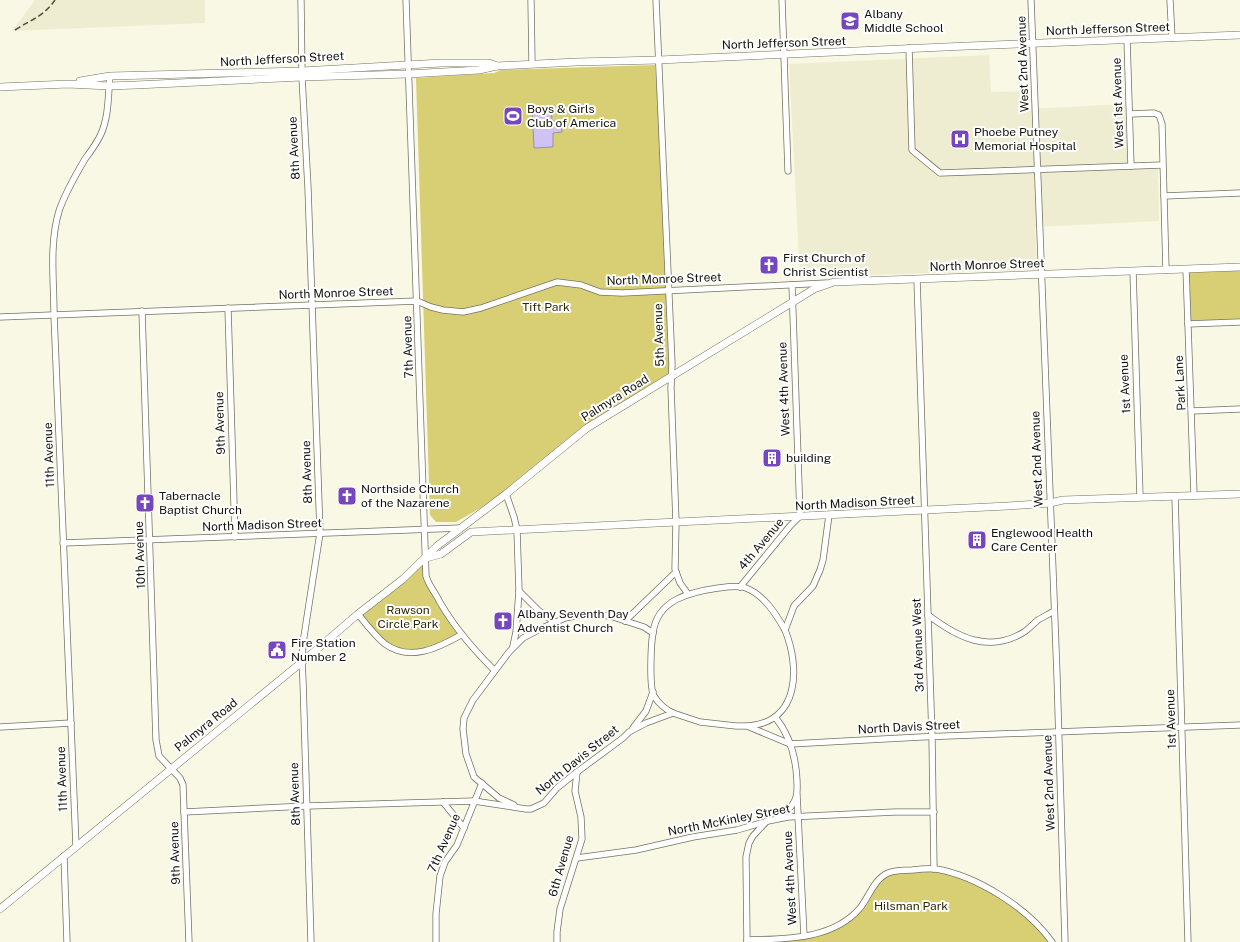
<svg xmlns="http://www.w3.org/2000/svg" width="1240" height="942" font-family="'Public Sans',sans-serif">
  <rect width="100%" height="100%" fill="#f9f8e4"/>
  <g fill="#efedd1">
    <polygon points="35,0 205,0 205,23 12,31"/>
    <polygon points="989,55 991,92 1028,91 1028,109 1125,104 1128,168 1158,169 1159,221 1035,227 1037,270 800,277 789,64"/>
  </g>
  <g fill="#d8cf75">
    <polygon points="655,65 662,154 671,376 587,427 505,494 456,522 436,522 430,515 416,78 494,73 501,70"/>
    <polygon points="1240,267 1240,322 1189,323 1187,269"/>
    <path d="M425,559V576L460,635C442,645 412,657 392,647C379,640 369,625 359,614Z"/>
    <polygon points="934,869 974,882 1025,913 1051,942 748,942 820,934 849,920 875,886 888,874"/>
  </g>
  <polygon fill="#d1c2f4" stroke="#988eae" points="551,106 552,121 561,121 562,132 553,133 553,147 534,148 532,107"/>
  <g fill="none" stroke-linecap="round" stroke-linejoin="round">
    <defs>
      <g id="minor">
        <polyline points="301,0 302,77 308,188 320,533 303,643 302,662 303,681 311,942"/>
        <path d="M406,0L426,576C428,583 432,589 436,595C451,624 471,647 494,670"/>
        <polyline points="531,0 532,64"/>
        <polyline points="656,0 672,364 671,388 676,522 675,569 680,583 688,594"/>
        <polyline points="782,0 788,171"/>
        <polyline points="1031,0 1057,675 1065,942"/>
        <polyline points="1170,0 1172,38"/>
        <polyline points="1127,39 1131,166"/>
        <polyline points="909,48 912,150 940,173 1162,165"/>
        <polyline points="1130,114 1154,113 1159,115 1162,124 1166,270"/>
        <polyline points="1164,196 1240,193"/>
        <polyline points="1186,269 1194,495"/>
        <polyline points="1133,271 1140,497"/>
        <polyline points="917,279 932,737 934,869"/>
        <polyline points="228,308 235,537"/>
        <polyline points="142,311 156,740 159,756 180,778 183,785 189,942"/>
        <polyline points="0,317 417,301 431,307 443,310 463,312 481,308 557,282 581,285 600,292 622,293 827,283"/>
        <polyline points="1188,324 1240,322"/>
        <polyline points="1192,411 1240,409"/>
        <polyline points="506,494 514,517 517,530 519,591 538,610 554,622"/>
        <polyline points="1175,496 1188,942"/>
        <polyline points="63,543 461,528"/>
        <polyline points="740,587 790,526 800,516 792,285"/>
        <path d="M358,614C366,624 375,636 385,644C410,662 438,648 461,635"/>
        <path d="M928,615C957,637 989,654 1024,632C1029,629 1033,624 1038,620C1043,617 1049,614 1054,611"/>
        <polyline points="625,621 676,572"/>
        <path d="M653,633C657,599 691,592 718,588C726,587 738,585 746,588C764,595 776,614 785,630"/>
        <polyline points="513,646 516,632 519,591"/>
        <path d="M775,717C790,735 796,758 797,781C797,788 798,794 795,800C792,808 784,813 778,818"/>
        <path d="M748,726C800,722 800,667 785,630L794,606L813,586L820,570L823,560L829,515"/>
        <polyline points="0,727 71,723"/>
        <polyline points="633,728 646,711 653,692"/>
        <polyline points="797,795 804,936"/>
        <polyline points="443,802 464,828"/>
        <path d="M514,805L499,798L474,777L466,754L463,729L464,718L473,700L509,652L523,638L540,629L565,618L586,614L610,616L644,627L653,633C651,643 649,688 654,696C658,703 666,710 673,713"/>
        <polyline points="184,812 307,806 474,801 526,809 531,809 544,803 557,788 577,772 623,738 629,732 646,723 673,713 700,722 736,726 747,726 790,744 921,737 1240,725"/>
        <path d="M76,846L54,315C54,280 49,245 59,211C65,193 75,176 85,159C91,151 97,143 101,134C109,116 108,95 110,76"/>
        <polyline points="64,856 67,942"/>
        <polyline points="577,858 636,850 693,837 737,830 768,821 788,817 895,812 934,812"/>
        <path d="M747,940C785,939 833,940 860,908C869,897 874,879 888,873C896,870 904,870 912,870C920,869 929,868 936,869C977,876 1028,908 1052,942"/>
        <polyline points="436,942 436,914 440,876 445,862 457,845 482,783"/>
        <polyline points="557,942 557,932 560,909 582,839 581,817 575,791 577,772"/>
        <polyline points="747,942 746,857 749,843 753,836 766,822"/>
      </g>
      <g id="major">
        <polyline points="80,81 110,76 302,71 441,63 489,63 497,66"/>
        <polyline points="0,87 68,84 109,86 136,85 302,77 408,74 479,70 497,66 576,62 659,60 967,46 1240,35"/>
        <polyline points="426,558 441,554 471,532 1008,506 1050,503 1063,500 1240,494"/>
        <polyline points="0,909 302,662 358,614 403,579 437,546 506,494 587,428 814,289 834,282 1240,267"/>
      </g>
    </defs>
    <use href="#minor" stroke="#737260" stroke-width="7"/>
    <use href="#major" stroke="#737260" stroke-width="8"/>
    <use href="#minor" stroke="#fff" stroke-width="5.5"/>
    <use href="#major" stroke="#fff" stroke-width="7"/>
    <path stroke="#4f4f44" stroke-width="1.5" stroke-dasharray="6 3" stroke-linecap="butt" d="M15,30C32,19 43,17 55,0"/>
  </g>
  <defs>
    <symbol id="school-square" viewBox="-11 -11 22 22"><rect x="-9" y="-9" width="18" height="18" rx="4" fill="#7646be" stroke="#fff"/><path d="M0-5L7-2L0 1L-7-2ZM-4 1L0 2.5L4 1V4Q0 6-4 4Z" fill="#fff"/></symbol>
    <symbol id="stadium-square" viewBox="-11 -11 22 22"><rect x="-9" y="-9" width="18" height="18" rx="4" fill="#7646be" stroke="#fff"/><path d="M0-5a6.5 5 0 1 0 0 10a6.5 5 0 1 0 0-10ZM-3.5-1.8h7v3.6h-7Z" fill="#fff"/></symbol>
    <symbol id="hospital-square" viewBox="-11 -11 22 22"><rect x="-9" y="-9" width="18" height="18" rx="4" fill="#7646be" stroke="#fff"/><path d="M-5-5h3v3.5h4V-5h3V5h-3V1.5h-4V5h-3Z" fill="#fff"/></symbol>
    <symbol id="church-square" viewBox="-11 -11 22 22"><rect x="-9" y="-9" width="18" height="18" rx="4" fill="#7646be" stroke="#fff"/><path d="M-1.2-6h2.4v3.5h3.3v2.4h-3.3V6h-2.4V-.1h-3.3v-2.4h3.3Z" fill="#fff"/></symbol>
    <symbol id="building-square" viewBox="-11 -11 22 22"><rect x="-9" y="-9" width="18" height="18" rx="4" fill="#7646be" stroke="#fff"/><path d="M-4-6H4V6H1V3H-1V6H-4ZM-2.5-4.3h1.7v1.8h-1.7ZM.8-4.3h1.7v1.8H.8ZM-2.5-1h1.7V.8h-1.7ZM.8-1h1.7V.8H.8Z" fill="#fff"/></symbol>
    <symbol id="civic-square" viewBox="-11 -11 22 22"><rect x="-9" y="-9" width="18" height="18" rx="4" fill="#7646be" stroke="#fff"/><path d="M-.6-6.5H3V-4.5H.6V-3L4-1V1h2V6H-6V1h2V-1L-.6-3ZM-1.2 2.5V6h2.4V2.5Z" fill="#fff"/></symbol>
  </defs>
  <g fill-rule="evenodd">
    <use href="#school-square" x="839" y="10" width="22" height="22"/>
    <use href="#stadium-square" x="502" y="105" width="22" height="22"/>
    <use href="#hospital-square" x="949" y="128" width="22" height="22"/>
    <use href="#church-square" x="758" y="254" width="22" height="22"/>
    <use href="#building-square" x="761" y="447" width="22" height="22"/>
    <use href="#church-square" x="336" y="485" width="22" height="22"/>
    <use href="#church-square" x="134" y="492" width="22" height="22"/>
    <use href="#building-square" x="966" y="529" width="22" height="22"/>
    <use href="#church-square" x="492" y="610" width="22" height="22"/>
    <use href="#civic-square" x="266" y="639" width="22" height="22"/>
  </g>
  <g text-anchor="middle" stroke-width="4" stroke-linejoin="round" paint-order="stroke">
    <g font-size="12" fill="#13130c" stroke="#fff" text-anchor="start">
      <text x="864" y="18">Albany<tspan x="864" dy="14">Middle School</tspan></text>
      <text x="527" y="113">Boys &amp; Girls<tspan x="527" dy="14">Club of America</tspan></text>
      <text x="974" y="136">Phoebe Putney<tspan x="974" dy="14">Memorial Hospital</tspan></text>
      <text x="783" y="262">First Church of<tspan x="783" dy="14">Christ Scientist</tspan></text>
      <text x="786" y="462">building</text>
      <text x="361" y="493">Northside Church<tspan x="361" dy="14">of the Nazarene</tspan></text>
      <text x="159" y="500">Tabernacle<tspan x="159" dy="14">Baptist Church</tspan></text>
      <text x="991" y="537">Englewood Health<tspan x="991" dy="14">Care Center</tspan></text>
      <text x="517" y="618">Albany Seventh Day<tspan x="517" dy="14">Adventist Church</tspan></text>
      <text x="291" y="647">Fire Station<tspan x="291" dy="14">Number 2</tspan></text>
    </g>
    <g font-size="12" fill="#13130c" stroke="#fff">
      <text transform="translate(1108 29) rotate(-2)" y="4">North Jefferson Street</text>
      <text transform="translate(784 43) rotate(-2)" y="4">North Jefferson Street</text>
      <text transform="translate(282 59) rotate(-3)" y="4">North Jefferson Street</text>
      <text transform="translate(1023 64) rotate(-92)" y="4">West 2nd Avenue</text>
      <text transform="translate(1118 103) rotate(-92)" y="4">West 1st Avenue</text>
      <text transform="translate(294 148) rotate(-93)" y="4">8th Avenue</text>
      <text transform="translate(987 265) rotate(-2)" y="4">North Monroe Street</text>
      <text transform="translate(664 279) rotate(-2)" y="4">North Monroe Street</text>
      <text transform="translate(336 293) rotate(-2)" y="4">North Monroe Street</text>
      <text transform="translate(659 335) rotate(-92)" y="4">5th Avenue</text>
      <text transform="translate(408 347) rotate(-92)" y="4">7th Avenue</text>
      <text transform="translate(1180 383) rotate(-93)" y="4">Park Lane</text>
      <text transform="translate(1125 384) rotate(-93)" y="4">1st Avenue</text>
      <text transform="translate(784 389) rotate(-92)" y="4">West 4th Avenue</text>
      <text transform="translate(615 398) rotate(-32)" y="4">Palmyra Road</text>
      <text transform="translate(220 423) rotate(-92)" y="4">9th Avenue</text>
      <text transform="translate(49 455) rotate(-92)" y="4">11th Avenue</text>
      <text transform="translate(1037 459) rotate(-92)" y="4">West 2nd Avenue</text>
      <text transform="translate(307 472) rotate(-92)" y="4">8th Avenue</text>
      <text transform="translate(855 503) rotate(-3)" y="4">North Madison Street</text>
      <text transform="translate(262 525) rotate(-2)" y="4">North Madison Street</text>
      <text transform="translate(761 544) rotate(-50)" y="4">4th Avenue</text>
      <text transform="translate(140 555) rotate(-92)" y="4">10th Avenue</text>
      <text transform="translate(918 645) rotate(-92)" y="4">3rd Avenue West</text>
      <text transform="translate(1171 719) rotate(-92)" y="4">1st Avenue</text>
      <text transform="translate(206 725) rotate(-39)" y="4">Palmyra Road</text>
      <text transform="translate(909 727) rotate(-3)" y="4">North Davis Street</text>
      <text transform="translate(577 760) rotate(-39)" y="4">North Davis Street</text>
      <text transform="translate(62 779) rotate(-92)" y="4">11th Avenue</text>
      <text transform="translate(1049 783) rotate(-92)" y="4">West 2nd Avenue</text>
      <text transform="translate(295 794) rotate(-92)" y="4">8th Avenue</text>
      <text transform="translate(729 820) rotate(-11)" y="4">North McKinley Street</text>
      <text transform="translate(444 843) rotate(-66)" y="4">7th Avenue</text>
      <text transform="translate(175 853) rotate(-92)" y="4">9th Avenue</text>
      <text transform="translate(561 866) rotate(-74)" y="4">6th Avenue</text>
      <text transform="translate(790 878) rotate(-93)" y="4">West 4th Avenue</text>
    </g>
    <g font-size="12" fill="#2e2a00" stroke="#fff">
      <text x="546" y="311">Tift Park</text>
      <text x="408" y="614">Rawson<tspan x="408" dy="14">Circle Park</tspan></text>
      <text x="911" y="910">Hilsman Park</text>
    </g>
  </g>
</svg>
